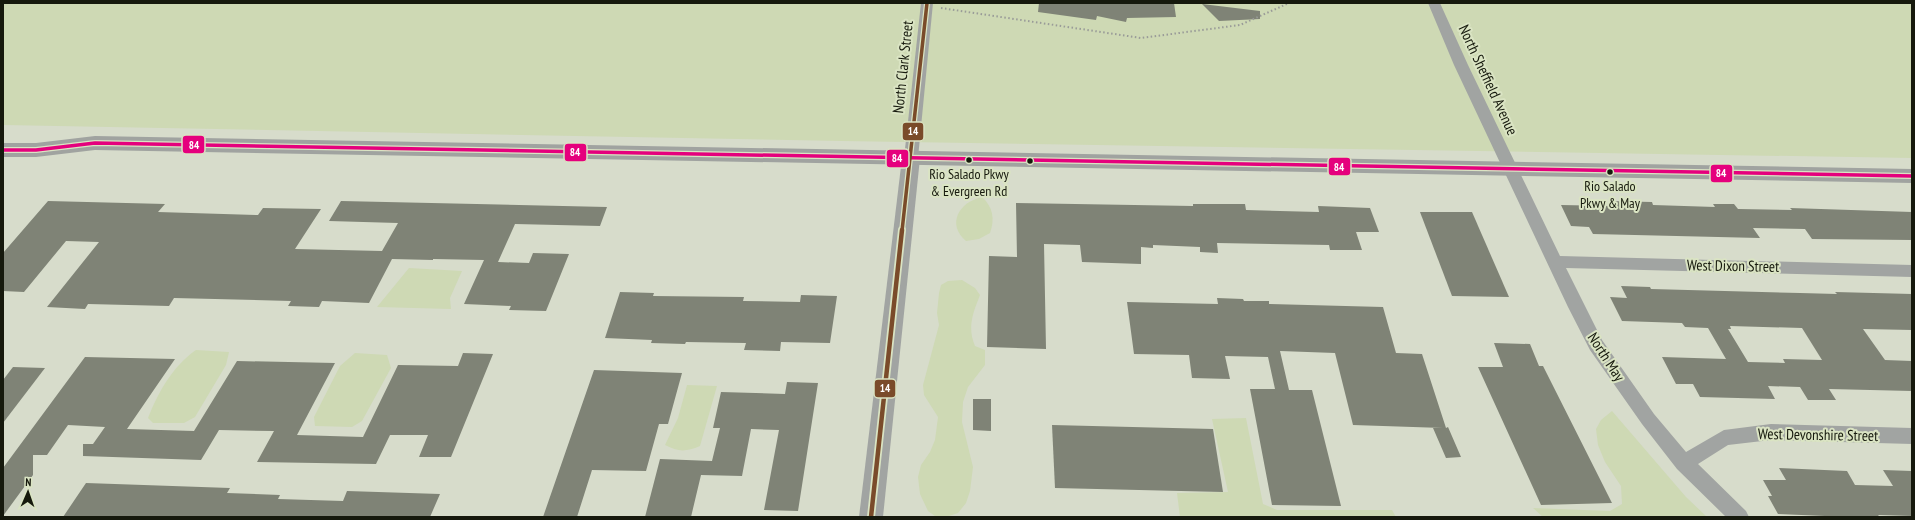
<svg xmlns="http://www.w3.org/2000/svg" width="1915" height="520" font-family="'PT Sans Narrow',sans-serif">
  <rect width="100%" height="100%" fill="#d7dccb"/>
  <g fill="#ced9b4">
    <polygon points="3,3 1912,3 1912,158 841,141 3,125"/>
    <path d="M982,197C993,207 995,219 990,233L979,239L966,241C946,224 959,202 982,197Z"/>
    <polygon points="409,268 462,271 450,298 451,309 377,307"/>
    <path d="M962,280L975,288L980,295C973,313 967,327 975,346L985,350V365L968,387L963,402L962,422L973,467L970,491L966,503L958,513L946,517L935,516L928,511L920,494L918,477L921,465L930,452L935,440L938,417L924,395L923,385L939,325L937,313L939,293L941,285L948,281Z"/>
    <path d="M196,350L229,352L226,365L195,417L184,423H153L148,418C158,392 173,366 196,350Z"/>
    <polygon points="355,353 387,355 391,368 362,421 352,427 315,426 314,417 340,366"/>
    <path d="M687,385L717,386L700,446C686,452 678,452 665,445L678,418Z"/>
    <polygon points="1612,411 1686,497 1707,517 1543,517 1533,508 1610,511 1622,504 1621,486 1605,462 1598,445 1596,429 1601,420"/>
    <polygon points="1246,418 1263,504 1277,510 1392,510 1396,517 1180,517 1177,493 1228,492 1212,419"/>
  </g>
  <g fill="#7f8376" fill-rule="evenodd">
    <polygon points="1039,3 1174,3 1176,17 1127,18 1126,22 1097,16 1096,20 1038,12"/>
    <polygon points="1202,4 1260,11 1260,19 1219,21"/>
    <polygon points="48,201 165,204 158,212 258,215 263,208 321,209 295,249 382,251 398,223 329,221 341,201 607,207 600,226 515,224 498,262 529,263 533,253 569,254 546,311 509,310 511,306 464,304 484,260 433,259 433,260 392,259 369,303 322,301 319,307 288,306 291,301 174,298 169,306 88,304 85,309 47,307 99,242 66,241 24,292 3,291 3,253"/>
    <polygon points="1609,201 1652,202 1653,205 1715,207 1713,204 1734,204 1738,209 1792,210 1790,208 1912,212 1912,240 1812,239 1805,229 1753,228 1760,238 1593,234 1589,227 1571,226 1561,205 1612,206"/>
    <polygon points="1016,203 1193,206 1193,204 1245,204 1246,210 1319,212 1318,206 1370,208 1379,232 1356,232 1362,250 1330,250 1329,245 1217,243 1218,253 1200,252 1200,247 1153,245 1153,248 1141,247 1141,264 1082,262 1080,245 1044,244 1046,349 987,347 989,256 1017,257"/>
    <polygon points="1420,212 1472,212 1509,297 1452,296"/>
    <path d="M1621,286L1650,287L1651,289L1800,293L1837,294L1835,292L1912,294V330L1863,329L1885,360L1912,361V391L1829,389L1836,400H1808L1800,387L1768,386L1775,399L1700,397L1693,384H1676L1662,357L1726,359L1708,328L1685,327L1682,323L1622,321L1610,297L1627,298ZM1730,326L1802,328L1822,360L1783,359L1785,363L1748,362L1728,329H1731Z"/>
    <polygon points="620,292 654,293 653,296 744,297 743,301 800,302 801,295 837,296 830,343 781,342 780,351 744,350 746,343 686,342 685,344 651,343 652,340 605,338"/>
    <polygon points="1217,298 1243,299 1244,301 1269,301 1269,304 1383,307 1396,353 1422,354 1446,428 1448,427 1461,457 1446,458 1433,428 1443,428 1353,425 1335,353 1280,351 1289,390 1312,390 1341,506 1272,505 1250,389 1275,389 1268,357 1225,356 1230,379 1192,378 1189,355 1134,354 1127,302 1218,304"/>
    <polygon points="1494,343 1530,344 1539,366 1543,366 1612,503 1541,505 1478,367 1503,367"/>
    <polygon points="463,353 493,354 451,457 419,457 428,435 390,435 376,464 257,462 274,431 219,430 201,460 83,456 83,444 93,444 105,427 68,425 47,455 33,455 33,475 3,516 3,468 85,357 175,359 127,429 194,431 237,361 335,363 297,435 363,437 398,365 458,366"/>
    <polygon points="13,367 45,368 3,423 3,380"/>
    <polygon points="594,370 682,373 668,424 659,424 646,471 592,470 577,517 543,517"/>
    <polygon points="787,382 818,383 798,511 764,510 779,430 751,429 742,476 701,475 691,517 645,517 660,459 712,461 720,428 713,428 721,392 785,394"/>
    <polygon points="973,399 991,399 991,431 973,430"/>
    <polygon points="1052,425 1213,429 1223,492 1055,488"/>
    <polygon points="1779,468 1847,471 1855,485 1893,486 1883,470 1912,471 1912,516 1878,515 1880,517 1848,517 1778,514 1768,496 1772,496 1763,480 1786,480"/>
    <polygon points="86,483 230,488 227,493 280,495 278,499 343,501 347,491 440,494 430,517 63,517"/>
  </g>
  <g fill="none" stroke-linecap="round" stroke-linejoin="round">
    <polyline stroke="#999b98" stroke-width="2" stroke-dasharray="1.5 2.5" stroke-linecap="butt" points="941,8 1141,38 1240,25 1289,3"/>
    <g fill="#a1a4a2" fill-rule="evenodd">
      <polygon points="921,3 933,3 918,158 916,161 911,163 906,161 904,158"/>
      <polygon points="1428,3 1440,3 1468,65 1560,256 1912,265 1912,277 1566,268 1602,340 1654,414 1686,452 1724,430 1771,424 1912,428 1912,444 1771,440 1728,445 1698,464 1746,511 1749,517 1726,517 1677,469 1642,424 1590,350 1568,307 1454,65"/>
    </g>
    <polygon fill="#a1a4a2" fill-rule="evenodd" points="911,152 917,154 920,158 883,517 859,517 902,158 905,154"/>
    <polygon fill="#a0a3a0" fill-rule="evenodd" points="95,136 1912,169 1912,183 95,150 36,157 3,157 3,143 36,143"/>
    <defs>
      <polyline id="bus-1" points="3,150 36,150 95,143 1912,176"/>
      <polyline id="bus-2-far1" points="902,231 927,3"/>
      <polyline id="bus-2" points="871,517 902,230"/>
    </defs>
    <use href="#bus-1" stroke="#dae4c3" stroke-width="6"/>
    <use href="#bus-2-far1" stroke="#dae4c3" stroke-width="6"/>
    <use href="#bus-2" stroke="#dae4c3" stroke-width="8"/>
    <use href="#bus-1" stroke="#e5007d" stroke-width="3.5"/>
    <use href="#bus-2-far1" stroke="#7a4b2a" stroke-width="3.5"/>
    <use href="#bus-2" stroke="#7a4b2a" stroke-width="4.5"/>
  </g>
  <g fill="#16190d" stroke="#dae4c3" stroke-width="1.5">
    <circle cx="969" cy="160" r="3.5"/>
    <circle cx="1030" cy="161" r="3.5"/>
    <circle cx="1610" cy="172" r="3.5"/>
  </g>
  <g text-anchor="middle" stroke-width="4" stroke-linejoin="round" paint-order="stroke">
    <g font-size="14" fill="#16190d" stroke="#dae4c3">
      <text x="969" y="179">Rio Salado Pkwy<tspan x="969" dy="17">&amp; Evergreen Rd</tspan></text>
      <text x="1610" y="191">Rio Salado<tspan x="1610" dy="17">Pkwy &amp; May</tspan></text>
    </g>
    <g font-size="15" fill="#16190d" stroke="#dae4c3">
      <text transform="translate(903 67) rotate(-84)" y="5">North Clark Street</text>
      <text transform="translate(1488 80) rotate(65)" y="5">North Sheffield Avenue</text>
      <text transform="translate(1733 266) rotate(1)" y="5">West Dixon Street</text>
      <text transform="translate(1606 357) rotate(57)" y="5">North May</text>
      <text transform="translate(1818 435) rotate(1)" y="5">West Devonshire Street</text>
    </g>
  </g>
  <g stroke="#dae4c3" stroke-width="1.5">
    <rect x="902" y="122" width="22" height="19" rx="4" fill="#7a4b2a"/>
    <rect x="182" y="135" width="23" height="19" rx="4" fill="#e5007d"/>
    <rect x="564" y="143" width="23" height="19" rx="4" fill="#e5007d"/>
    <rect x="886" y="149" width="23" height="19" rx="4" fill="#e5007d"/>
    <rect x="1328" y="157" width="23" height="19" rx="4" fill="#e5007d"/>
    <rect x="1710" y="164" width="23" height="19" rx="4" fill="#e5007d"/>
    <rect x="874" y="379" width="22" height="19" rx="4" fill="#7a4b2a"/>
  </g>
  <g font-size="11" text-anchor="middle" font-weight="bold" fill="#fff">
    <text x="913" y="135">14</text>
    <text x="194" y="149">84</text>
    <text x="575" y="156">84</text>
    <text x="897" y="162">84</text>
    <text x="1339" y="171">84</text>
    <text x="1721" y="177">84</text>
    <text x="885" y="392">14</text>
  </g>
  <rect width="1915" height="520" fill="none" stroke="#16190d" stroke-width="8"/>
  <g transform="translate(28 492) rotate(2)" stroke="#dae4c3" stroke-width="3" paint-order="stroke">
  <path d="M0-3L7 15L0 10L-7 15Z" fill="#16190d"/>
  <text y="-6" font-size="11" font-weight="bold" text-anchor="middle" fill="#16190d">N</text>
  </g>
</svg>
